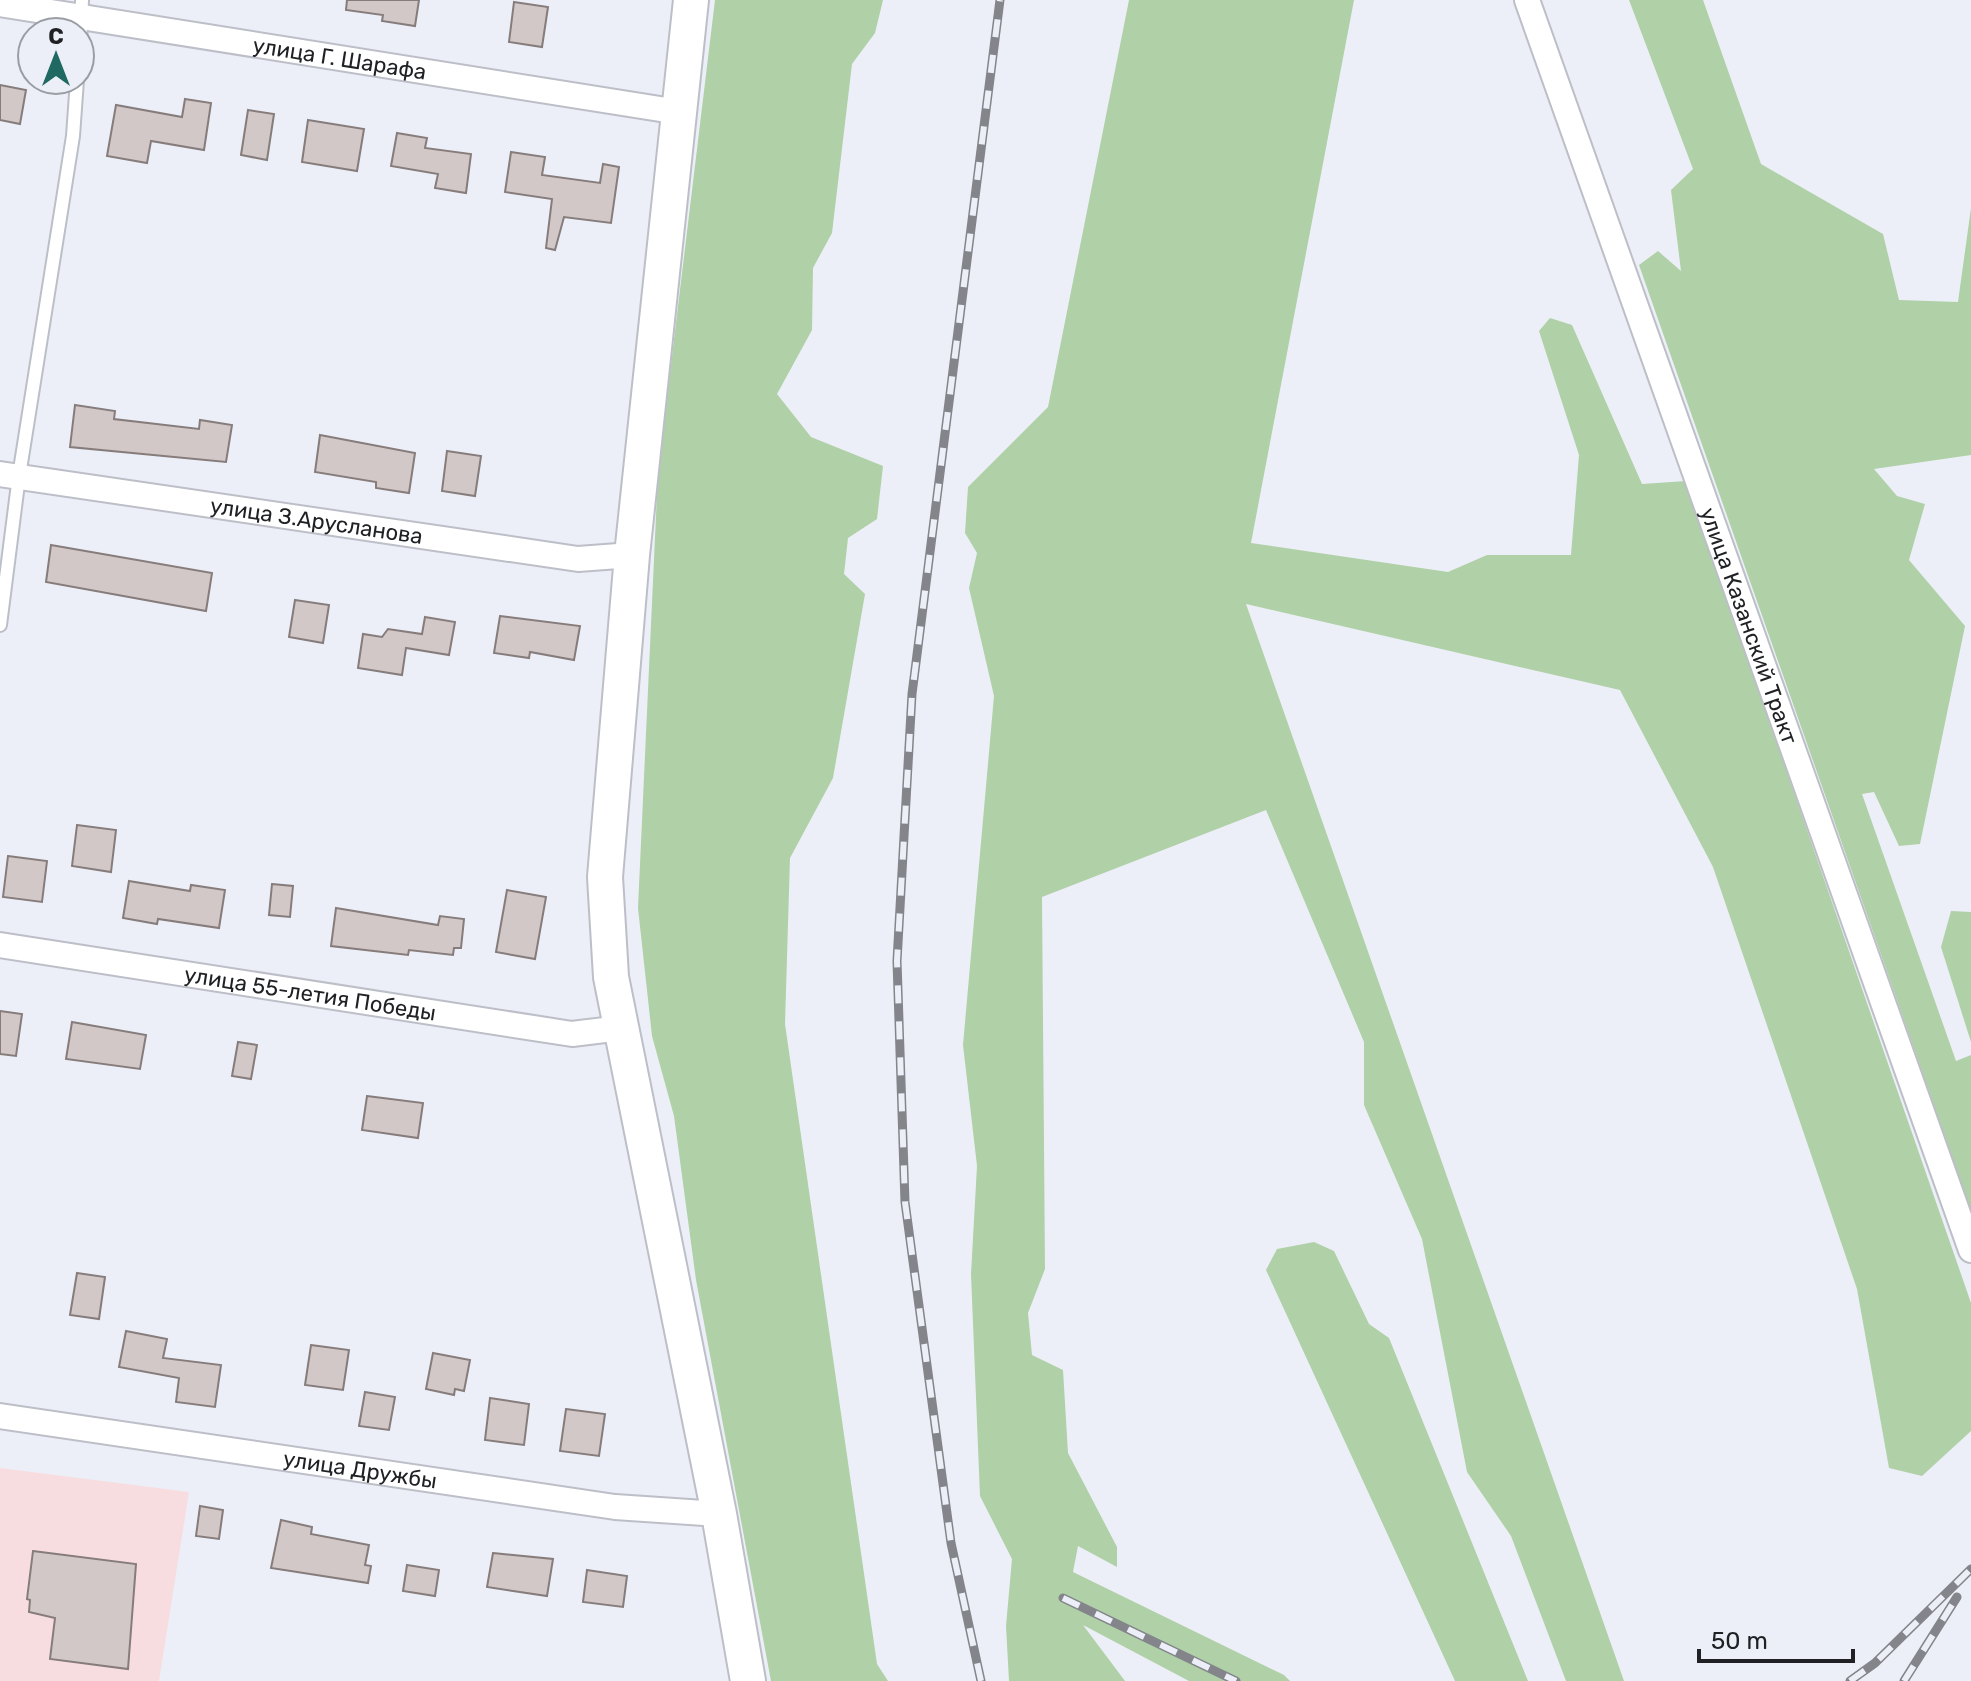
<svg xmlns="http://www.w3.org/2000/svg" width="1971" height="1681" font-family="Rubik,sans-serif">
  <rect width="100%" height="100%" fill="#eceff7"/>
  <polygon fill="#f8dde0" points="0,1468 189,1492 159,1681 0,1681"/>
  <g fill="#b0d0a7">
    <polygon points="715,0 883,0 875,33 852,64 832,233 813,268 812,330 777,394 811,437 883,466 877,519 848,538 844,574 865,594 833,778 790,858 785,1024 877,1664 888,1681 771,1681 696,1280 674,1116 652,1036 638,908 658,472"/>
    <polygon points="1129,0 1354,0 1251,543 1448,572 1487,555 1571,555 1579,455 1539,331 1550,318 1572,325 1642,484 1686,481 1971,1303 1971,1431 1922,1476 1889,1468 1857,1289 1713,867 1620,690 1246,604 1624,1681 1566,1681 1511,1536 1467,1472 1422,1239 1364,1105 1364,1042 1266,810 1042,897 1045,1269 1028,1313 1032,1355 1063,1370 1068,1453 1117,1547 1117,1567 1078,1546 1073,1572 1284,1675 1290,1681 1189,1681 1083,1625 1125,1681 1009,1681 1006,1626 1012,1559 980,1496 971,1274 977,1166 963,1045 994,696 969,588 977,553 965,533 968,487 1048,407"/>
    <polygon points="1629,0 1703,0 1761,164 1883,234 1899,300 1958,302 1971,208 1971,455 1874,469 1897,496 1925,504 1909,560 1965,626 1920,844 1899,846 1874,792 1862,794 1956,1061 1971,1055 1971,1211 1639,265 1658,251 1681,271 1671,190 1693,169"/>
    <polygon points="1951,911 1971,912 1971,1042 1941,947"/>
    <polygon points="1314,1242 1334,1251 1369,1324 1389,1338 1528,1681 1455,1681 1266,1270 1277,1249"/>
  </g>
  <g fill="#d3c8c8" stroke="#867c7c" stroke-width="2">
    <polygon points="347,0 419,0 415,26 382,21 383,15 346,10"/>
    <polygon points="514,2 548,7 542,47 509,42"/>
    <polygon points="0,85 26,90 20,124 0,120"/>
    <polygon points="185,99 211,103 204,150 151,141 147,163 107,156 116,105 182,117"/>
    <polygon points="248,110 274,114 267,160 241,155"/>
    <polygon points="308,120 364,129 357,171 302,162"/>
    <polygon points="397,133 427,138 425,148 471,154 466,193 435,188 438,174 391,166"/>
    <polygon points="511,152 545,157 542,175 600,183 603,164 619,167 611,223 564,217 555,250 546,248 552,199 505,192"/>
    <polygon points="75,405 115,411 114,419 199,429 200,420 232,425 226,462 70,447"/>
    <polygon points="320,435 415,453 409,493 376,488 376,482 315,472"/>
    <polygon points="447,451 481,456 475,496 442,491"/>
    <polygon points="51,545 212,573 206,611 46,582"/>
    <polygon points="295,600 329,605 323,643 289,637"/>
    <polygon points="500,616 580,626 574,660 530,652 529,658 494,653"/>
    <polygon points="425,617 455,622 449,655 406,648 402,675 358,668 363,634 382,637 388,629 422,634"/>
    <polygon points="77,825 116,830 111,872 72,866"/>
    <polygon points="8,856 47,861 42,902 3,897"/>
    <polygon points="129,881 190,891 191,885 225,890 219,928 158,919 157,924 123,918"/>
    <polygon points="272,884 293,886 290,917 269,915"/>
    <polygon points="507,890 546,897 535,959 496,952"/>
    <polygon points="336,908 438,925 440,916 464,919 461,948 454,948 453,955 409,950 408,955 331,946"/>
    <polygon points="0,1011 22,1014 16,1056 0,1054"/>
    <polygon points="72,1022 146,1035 140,1069 66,1059"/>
    <polygon points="238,1042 257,1045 251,1079 232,1076"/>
    <polygon points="367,1096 423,1103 418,1138 362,1130"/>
    <polygon points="77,1273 105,1277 99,1319 70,1315"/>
    <polygon points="126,1331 167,1339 163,1358 221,1365 215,1407 176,1402 179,1378 119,1367"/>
    <polygon points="311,1345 349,1350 343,1390 305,1385"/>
    <polygon points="433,1353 470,1360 464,1391 455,1389 454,1395 426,1389"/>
    <polygon points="365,1392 395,1397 389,1430 359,1426"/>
    <polygon points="490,1398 529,1404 524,1445 485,1440"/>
    <polygon points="566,1409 605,1414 599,1456 560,1451"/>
    <polygon points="200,1506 223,1510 219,1539 196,1536"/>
    <polygon points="281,1520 312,1527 311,1534 369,1545 365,1565 371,1566 368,1583 271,1568"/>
    <polygon points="33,1551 136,1564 128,1669 50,1659 55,1618 29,1612 30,1600 27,1599"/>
    <polygon points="493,1553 553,1559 547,1596 487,1587"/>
    <polygon points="407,1565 439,1570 435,1596 403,1591"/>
    <polygon points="587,1570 627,1576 623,1607 583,1602"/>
  </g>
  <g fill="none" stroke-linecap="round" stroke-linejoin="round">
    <defs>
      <g id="lane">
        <polyline points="80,45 82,0"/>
        <polyline points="0,625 19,476 73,136 77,80"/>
      </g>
      <g id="street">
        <path id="s1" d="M1527,0L1971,1250"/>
        <path id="s2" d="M0,4L679,112"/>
        <path id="s3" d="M0,474L578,559L632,555"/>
        <path id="s4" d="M0,945L572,1034L621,1028"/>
        <path id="s5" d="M0,1416L615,1507L719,1514"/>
      </g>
      <polyline id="secondary" points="691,0 632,555 605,877 611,977 719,1514 748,1681"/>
    </defs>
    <use href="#lane" stroke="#bdbfc8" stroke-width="16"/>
    <use href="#street" stroke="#bdbfc8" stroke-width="28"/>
    <use href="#secondary" stroke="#bdbfc8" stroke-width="38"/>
    <use href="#lane" stroke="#fff" stroke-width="12"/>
    <use href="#street" stroke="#fff" stroke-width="24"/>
    <use href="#secondary" stroke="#fff" stroke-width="34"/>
    <defs>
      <g id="rail">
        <polyline points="1063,1598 1236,1681"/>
        <polyline points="981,1681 951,1543 905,1202 897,961 912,694 1000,0"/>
        <polyline points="1850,1681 1875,1663 1971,1569"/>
        <polyline points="1904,1681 1957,1597"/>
      </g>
    </defs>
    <use href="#rail" stroke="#83858a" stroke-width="9"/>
    <use href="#rail" stroke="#eceff7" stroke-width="6" stroke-dasharray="18" stroke-linecap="butt"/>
  </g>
  <g text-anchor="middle" stroke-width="6" stroke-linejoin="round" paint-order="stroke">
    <g font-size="22" fill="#202124" stroke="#eceff7">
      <text dy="8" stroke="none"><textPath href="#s2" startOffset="344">улица Г. Шарафа</textPath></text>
      <text dy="8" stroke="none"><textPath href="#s3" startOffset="320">улица З.Арусланова</textPath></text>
      <text dy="8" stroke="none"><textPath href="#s1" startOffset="664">улица Казанский Тракт</textPath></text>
      <text dy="8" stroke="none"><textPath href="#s4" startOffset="314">улица 55-летия Победы</textPath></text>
      <text dy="8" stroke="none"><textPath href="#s5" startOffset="364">улица Дружбы</textPath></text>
    </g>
  </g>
  <g transform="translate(56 56)"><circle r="38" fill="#eceff7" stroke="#9a9da3" stroke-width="2"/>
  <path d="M0-6L14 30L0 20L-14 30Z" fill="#1f6962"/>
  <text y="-12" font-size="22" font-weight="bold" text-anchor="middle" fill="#202124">С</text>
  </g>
  <path d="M1699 1649v12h154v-12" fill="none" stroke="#202124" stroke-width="4"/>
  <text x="1711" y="1649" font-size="24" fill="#202124" stroke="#eceff7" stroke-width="6" paint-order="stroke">50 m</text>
</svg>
